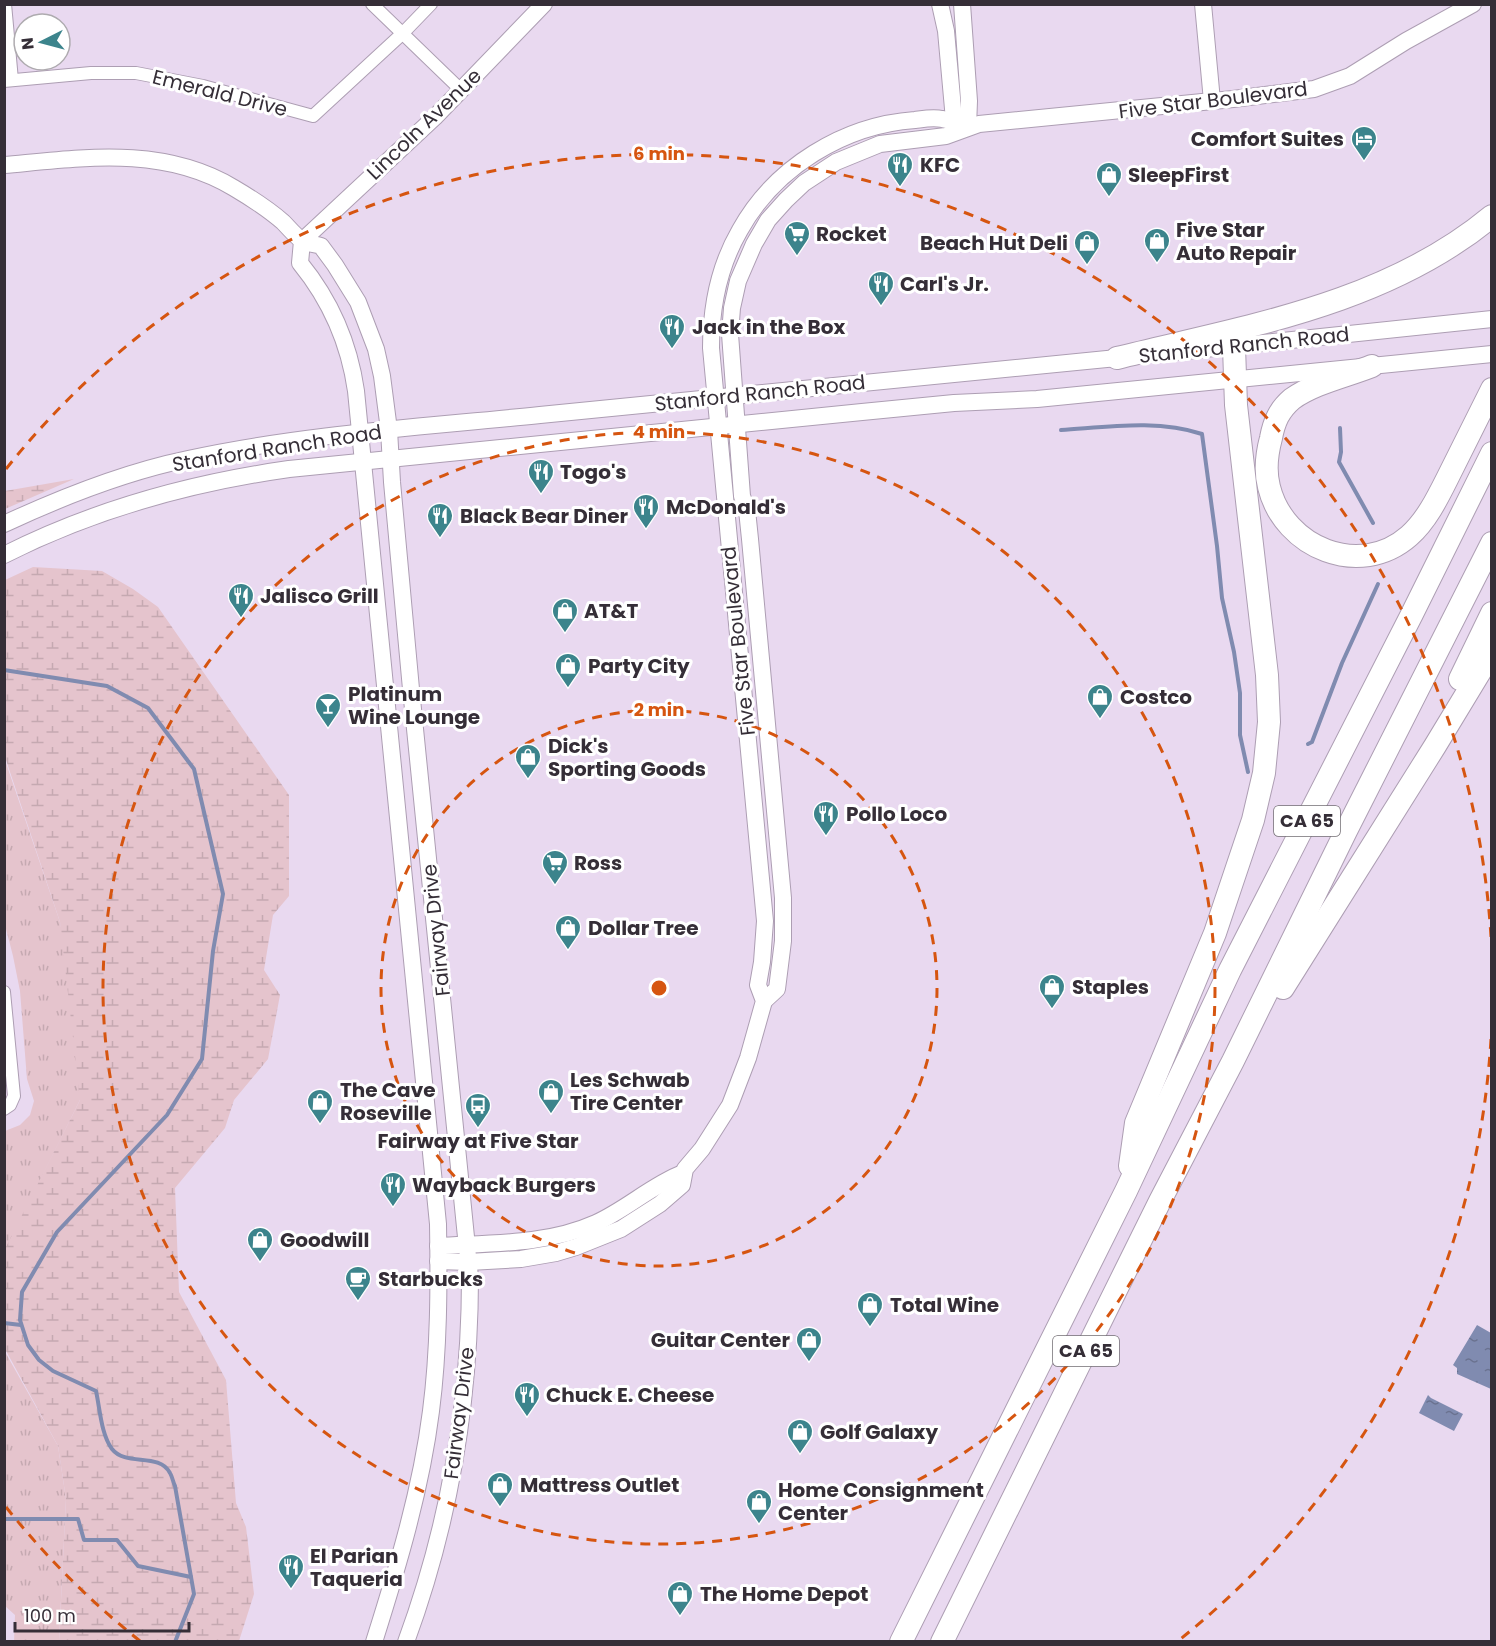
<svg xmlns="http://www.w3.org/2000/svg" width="1496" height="1646" font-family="Poppins,sans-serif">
  <defs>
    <pattern id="grass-tufts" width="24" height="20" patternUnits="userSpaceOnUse" patternTransform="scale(1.5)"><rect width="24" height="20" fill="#e5c4cd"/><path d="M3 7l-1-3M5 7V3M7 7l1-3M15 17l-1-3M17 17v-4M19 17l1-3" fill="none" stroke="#c5a9b1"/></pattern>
    <pattern id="wetland-marsh" width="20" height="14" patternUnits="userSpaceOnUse" patternTransform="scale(1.5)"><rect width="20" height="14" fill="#e5c4cd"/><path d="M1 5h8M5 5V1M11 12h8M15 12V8" fill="none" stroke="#c5a9b1"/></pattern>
    <pattern id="water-ripples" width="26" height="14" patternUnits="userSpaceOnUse" patternTransform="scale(1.5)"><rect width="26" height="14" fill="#808bb0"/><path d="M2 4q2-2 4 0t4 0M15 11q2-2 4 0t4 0" fill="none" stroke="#6a7290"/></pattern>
  </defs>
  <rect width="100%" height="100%" fill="#e9d9f0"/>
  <g fill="url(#grass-tufts)">
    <polygon points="4,757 60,922 83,1046 80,1100 5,1251 5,1131 20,1125 30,1115 34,1101 27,1079 20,991 13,956 5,925"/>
    <polygon points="4,1350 58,1446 66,1499 59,1641 14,1641 15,1615 5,1606"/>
  </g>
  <g fill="url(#wetland-marsh)">
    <polygon points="74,479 5,509 5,491"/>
    <polygon points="33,567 102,571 133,589 158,607 289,795 289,896 273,915 264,970 280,995 268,1059 234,1100 225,1128 175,1188 179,1292 226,1380 236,1503 246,1527 254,1594 239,1641 59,1641 66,1499 58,1446 5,1349 4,1251 80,1100 60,922 5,757 5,580"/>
  </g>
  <g fill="url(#water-ripples)">
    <polygon points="1477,1325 1491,1333 1491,1389 1457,1374 1457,1368 1453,1365"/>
    <polygon points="1428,1395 1431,1398 1463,1414 1454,1431 1419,1413"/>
  </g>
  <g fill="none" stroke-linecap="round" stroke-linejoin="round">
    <g stroke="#808bb0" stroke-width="4">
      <polyline points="1340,428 1341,452 1339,462 1373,523"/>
      <path d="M1061,430C1107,427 1158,419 1202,434L1217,546L1222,598L1234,652L1240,693V735L1248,772"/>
      <path d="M4,670L107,686L148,708L194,769L223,894L213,951L202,1059L167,1115L57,1232L22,1292L20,1320L28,1345L39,1360L53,1371L96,1391C100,1409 101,1434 112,1449C126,1467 159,1452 170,1473C172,1476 173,1482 175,1486L194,1594L175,1642"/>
      <polyline points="1308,744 1312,742 1342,663 1378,584"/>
      <polyline points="4,1323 21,1325"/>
      <polyline points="6,1519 78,1519 84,1540 117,1540 138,1566 191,1577"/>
    </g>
    <defs>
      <g id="street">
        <polyline points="5,4 12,80"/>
        <polyline points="372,4 461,90"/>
        <polyline points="4,81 91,73 136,73 203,86 313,116 403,33 431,4"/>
        <polyline points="4,992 14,1096 10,1105 4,1109"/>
      </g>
      <g id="secondary">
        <polyline points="940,4 946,31 955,131"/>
        <polyline points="962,4 969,101 968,127"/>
        <polyline points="1203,4 1212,101"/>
        <path d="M4,165C82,158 163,145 234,188C251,198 268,209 283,222C289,228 296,237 303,241C308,244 315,244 321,246L335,265L358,302L376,349L382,376L389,430L392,482L411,689L470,1277C470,1401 449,1525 406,1642"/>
        <path d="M302,241L300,263C331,301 349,342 356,391L438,1224C439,1286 439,1349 431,1411C421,1490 398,1566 374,1642"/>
        <polyline points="302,241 435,117 544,4"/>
        <polyline points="1176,352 1492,319"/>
        <path d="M4,524C62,497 125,472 188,459C303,434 423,427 540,415C735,395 931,376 1127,357"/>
        <path d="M4,555C93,510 190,483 289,469L862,412L954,403L1037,399L1492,354"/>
        <polyline points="764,1001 777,989 783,941 783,898 750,539 747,510 742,496 730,334 732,308 738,281 754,244 768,220 786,200 804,183 836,162 880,144 946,136 979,124 1233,99 1314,89 1350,76 1406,41 1473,4"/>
        <path d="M438,1246C491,1243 547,1245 596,1223C627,1209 652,1185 683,1173"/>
        <path d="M438,1261L469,1262L521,1259L556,1253L576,1247L621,1229L660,1204L682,1185L685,1169L702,1149L730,1105L748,1058L764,1001L758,985L762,962L765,921L711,348C711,307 719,266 740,230C775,167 844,125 915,120C923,119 933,117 942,119C951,120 960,124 968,127"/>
      </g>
      <g id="highway">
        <path d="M1117,358C1247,326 1386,304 1492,216"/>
        <path d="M1372,366C1347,376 1314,383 1292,399C1279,410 1274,422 1271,438C1267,453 1265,472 1269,487C1284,548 1360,579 1409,536C1426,521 1437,499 1447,479C1462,449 1477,419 1492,389"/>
        <polyline points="1460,679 1492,613"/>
        <polyline points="1283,988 1435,746 1492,652"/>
        <polyline points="1130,1166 1136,1123 1215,933 1253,820 1264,773 1269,722 1267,675 1236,405 1234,347"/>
        <polyline points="901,1642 1126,1191 1230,970 1412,614 1492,453"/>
        <polyline points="942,1642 1160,1201 1233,1061 1346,831 1492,543"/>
      </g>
    </defs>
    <use href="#street" stroke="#ad9eb3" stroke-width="14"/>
    <use href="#secondary" stroke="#ad9eb3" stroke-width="18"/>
    <use href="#highway" stroke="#ad9eb3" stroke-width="24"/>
    <use href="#street" stroke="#fff" stroke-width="12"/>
    <use href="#secondary" stroke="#fff" stroke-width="16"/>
    <use href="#highway" stroke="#fff" stroke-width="22"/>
  </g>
  <g fill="none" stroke="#d65510" stroke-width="3" stroke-dasharray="10 8">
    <circle cx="659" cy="988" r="278"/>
    <circle cx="659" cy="988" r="556"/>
    <path d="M1491 1039A834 834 0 0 1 1178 1641M140 1641A834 834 0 0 1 6 1507M6 469A834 834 0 0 1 1491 937"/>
  </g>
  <defs>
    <symbol id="hotel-pin" viewBox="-11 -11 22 30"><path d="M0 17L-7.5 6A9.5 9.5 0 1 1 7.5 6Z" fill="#3c848c" stroke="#fff"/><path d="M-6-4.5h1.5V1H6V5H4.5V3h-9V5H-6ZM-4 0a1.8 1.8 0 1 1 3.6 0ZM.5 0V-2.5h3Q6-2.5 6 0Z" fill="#fff"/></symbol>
    <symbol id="restaurant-pin" viewBox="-11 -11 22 30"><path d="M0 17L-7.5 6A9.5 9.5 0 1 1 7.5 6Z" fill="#3c848c" stroke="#fff"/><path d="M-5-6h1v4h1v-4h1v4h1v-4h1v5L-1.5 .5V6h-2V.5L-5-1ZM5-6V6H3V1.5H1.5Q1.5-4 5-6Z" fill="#fff"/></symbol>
    <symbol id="shop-pin" viewBox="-11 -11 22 30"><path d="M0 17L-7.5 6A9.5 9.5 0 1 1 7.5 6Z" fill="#3c848c" stroke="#fff"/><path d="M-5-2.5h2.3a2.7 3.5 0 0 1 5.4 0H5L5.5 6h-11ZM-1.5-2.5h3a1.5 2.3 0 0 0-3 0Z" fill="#fff"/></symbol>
    <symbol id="supermarket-pin" viewBox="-11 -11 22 30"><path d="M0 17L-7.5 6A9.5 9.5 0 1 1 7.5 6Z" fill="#3c848c" stroke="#fff"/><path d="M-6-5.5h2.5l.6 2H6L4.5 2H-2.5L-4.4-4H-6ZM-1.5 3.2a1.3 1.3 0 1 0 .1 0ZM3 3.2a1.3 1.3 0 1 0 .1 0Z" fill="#fff"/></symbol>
    <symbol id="bar-pin" viewBox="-11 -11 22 30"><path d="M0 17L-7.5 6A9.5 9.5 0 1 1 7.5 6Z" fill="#3c848c" stroke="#fff"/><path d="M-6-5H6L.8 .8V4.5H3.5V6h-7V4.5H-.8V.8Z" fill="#fff"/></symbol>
    <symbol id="bus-pin" viewBox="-11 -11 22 30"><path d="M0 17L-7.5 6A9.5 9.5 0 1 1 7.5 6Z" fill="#3c848c" stroke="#fff"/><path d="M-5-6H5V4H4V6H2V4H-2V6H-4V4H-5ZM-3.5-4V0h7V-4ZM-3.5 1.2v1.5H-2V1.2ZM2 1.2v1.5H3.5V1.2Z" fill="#fff"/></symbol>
    <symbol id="cafe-pin" viewBox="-11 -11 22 30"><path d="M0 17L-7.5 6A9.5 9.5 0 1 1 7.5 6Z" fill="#3c848c" stroke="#fff"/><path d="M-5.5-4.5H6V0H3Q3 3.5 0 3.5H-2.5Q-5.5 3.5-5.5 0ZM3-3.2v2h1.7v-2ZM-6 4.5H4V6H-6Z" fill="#fff"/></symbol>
  </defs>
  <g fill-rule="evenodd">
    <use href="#hotel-pin" x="1349" y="124" width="30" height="40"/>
    <use href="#restaurant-pin" x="885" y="150" width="30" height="40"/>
    <use href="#shop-pin" x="1094" y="160" width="30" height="40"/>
    <use href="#supermarket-pin" x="782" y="219" width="30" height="40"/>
    <use href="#shop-pin" x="1142" y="226" width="30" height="40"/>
    <use href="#shop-pin" x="1072" y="228" width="30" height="40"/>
    <use href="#restaurant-pin" x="866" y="269" width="30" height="40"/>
    <use href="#restaurant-pin" x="657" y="312" width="30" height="40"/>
    <use href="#restaurant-pin" x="526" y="457" width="30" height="40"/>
    <use href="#restaurant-pin" x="631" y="492" width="30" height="40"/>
    <use href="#restaurant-pin" x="425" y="501" width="30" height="40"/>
    <use href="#restaurant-pin" x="226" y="581" width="30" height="40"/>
    <use href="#shop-pin" x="550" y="596" width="30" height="40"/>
    <use href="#shop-pin" x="553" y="651" width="30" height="40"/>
    <use href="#shop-pin" x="1085" y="682" width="30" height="40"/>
    <use href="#bar-pin" x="313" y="691" width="30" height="40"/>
    <use href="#shop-pin" x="513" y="742" width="30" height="40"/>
    <use href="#restaurant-pin" x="811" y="799" width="30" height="40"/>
    <use href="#supermarket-pin" x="540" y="848" width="30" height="40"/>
    <use href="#shop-pin" x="553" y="913" width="30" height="40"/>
    <use href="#shop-pin" x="1037" y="972" width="30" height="40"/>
    <use href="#shop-pin" x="536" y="1077" width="30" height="40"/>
    <use href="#shop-pin" x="305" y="1087" width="30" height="40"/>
    <use href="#bus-pin" x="463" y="1091" width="30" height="40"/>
    <use href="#restaurant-pin" x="378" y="1170" width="30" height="40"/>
    <use href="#shop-pin" x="245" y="1225" width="30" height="40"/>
    <use href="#cafe-pin" x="343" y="1264" width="30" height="40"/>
    <use href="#shop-pin" x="855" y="1290" width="30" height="40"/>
    <use href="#shop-pin" x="794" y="1325" width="30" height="40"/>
    <use href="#restaurant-pin" x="512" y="1380" width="30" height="40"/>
    <use href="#shop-pin" x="785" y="1417" width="30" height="40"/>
    <use href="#shop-pin" x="485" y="1470" width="30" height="40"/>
    <use href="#shop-pin" x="744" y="1487" width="30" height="40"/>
    <use href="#restaurant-pin" x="276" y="1552" width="30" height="40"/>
    <use href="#shop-pin" x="665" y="1579" width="30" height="40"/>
  </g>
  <g text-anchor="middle" stroke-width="6" stroke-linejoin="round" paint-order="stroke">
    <g fill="#fff" stroke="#726d73" stroke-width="1.5">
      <rect x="1274" y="806" width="66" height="30" rx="4.5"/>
      <rect x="1053" y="1336" width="66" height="30" rx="4.5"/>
    </g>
    <g font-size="18" font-weight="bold" fill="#352e37">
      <text x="1307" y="827">CA 65</text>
      <text x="1086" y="1357">CA 65</text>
    </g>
    <g font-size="20" fill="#352e37" stroke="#fff">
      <text transform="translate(220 93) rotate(14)" y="7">Emerald Drive</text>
      <text transform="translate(1213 100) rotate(-7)" y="7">Five Star Boulevard</text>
      <text transform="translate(424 124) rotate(-44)" y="7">Lincoln Avenue</text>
      <text transform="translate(1244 345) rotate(-6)" y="7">Stanford Ranch Road</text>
      <text transform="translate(760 393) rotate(-6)" y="7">Stanford Ranch Road</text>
      <text transform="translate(277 448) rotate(-9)" y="7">Stanford Ranch Road</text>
      <text transform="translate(738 641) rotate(-96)" y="7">Five Star Boulevard</text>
      <text transform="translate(436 930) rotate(-96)" y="7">Fairway Drive</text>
      <text transform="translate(459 1413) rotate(-83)" y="7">Fairway Drive</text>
    </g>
    <g font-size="20" font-weight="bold" fill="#352e37" stroke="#fff" text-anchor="start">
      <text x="1344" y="146" text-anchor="end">Comfort Suites</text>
      <text x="920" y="172">KFC</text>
      <text x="1128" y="182">SleepFirst</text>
      <text x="1176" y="237">Five Star<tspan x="1176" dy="23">Auto Repair</tspan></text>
      <text x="816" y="241">Rocket</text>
      <text x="1068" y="250" text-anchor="end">Beach Hut Deli</text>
      <text x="900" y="291">Carl's Jr.</text>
      <text x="692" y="334">Jack in the Box</text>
      <text x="560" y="479">Togo's</text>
      <text x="666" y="514">McDonald's</text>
      <text x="460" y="523">Black Bear Diner</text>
      <text x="260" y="603">Jalisco Grill</text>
      <text x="584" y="618">AT&amp;T</text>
      <text x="588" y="673">Party City</text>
      <text x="348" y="701">Platinum<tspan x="348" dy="23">Wine Lounge</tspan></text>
      <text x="1120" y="704">Costco</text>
      <text x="548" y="753">Dick's<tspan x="548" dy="23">Sporting Goods</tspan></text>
      <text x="846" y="821">Pollo Loco</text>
      <text x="574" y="870">Ross</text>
      <text x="588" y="935">Dollar Tree</text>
      <text x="1072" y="994">Staples</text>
      <text x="570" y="1087">Les Schwab<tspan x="570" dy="23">Tire Center</tspan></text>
      <text x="340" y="1097">The Cave<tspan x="340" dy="23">Roseville</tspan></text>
      <text x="478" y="1148" text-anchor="middle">Fairway at Five Star</text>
      <text x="412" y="1192">Wayback Burgers</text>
      <text x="280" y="1247">Goodwill</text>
      <text x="378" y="1286">Starbucks</text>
      <text x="890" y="1312">Total Wine</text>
      <text x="790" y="1347" text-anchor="end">Guitar Center</text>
      <text x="546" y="1402">Chuck E. Cheese</text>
      <text x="820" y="1439">Golf Galaxy</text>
      <text x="520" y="1492">Mattress Outlet</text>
      <text x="778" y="1497">Home Consignment<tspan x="778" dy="23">Center</tspan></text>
      <text x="310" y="1563">El Parian<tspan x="310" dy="23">Taqueria</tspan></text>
      <text x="700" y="1601">The Home Depot</text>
    </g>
  </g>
  <circle cx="659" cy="988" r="9" fill="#d65510" stroke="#fff" stroke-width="3"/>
  <g font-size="18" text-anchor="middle" font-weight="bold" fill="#d65510" stroke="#fff" stroke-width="6" stroke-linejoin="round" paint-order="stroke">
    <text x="659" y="160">6 min</text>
    <text x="659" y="438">4 min</text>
    <text x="659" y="716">2 min</text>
  </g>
  <rect width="1496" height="1646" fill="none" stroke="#352e37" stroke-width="12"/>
  <g transform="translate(42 42) rotate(264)"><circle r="28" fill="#ffffff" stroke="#aeabaf" stroke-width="1.5"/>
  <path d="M0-4.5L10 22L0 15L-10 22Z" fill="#3c848c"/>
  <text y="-9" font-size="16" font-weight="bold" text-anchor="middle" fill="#352e37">N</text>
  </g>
  <path d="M15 1622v9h174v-9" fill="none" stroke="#352e37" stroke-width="3"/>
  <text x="24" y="1622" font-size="18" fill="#352e37" stroke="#ffffff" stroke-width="4.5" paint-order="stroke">100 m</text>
</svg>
